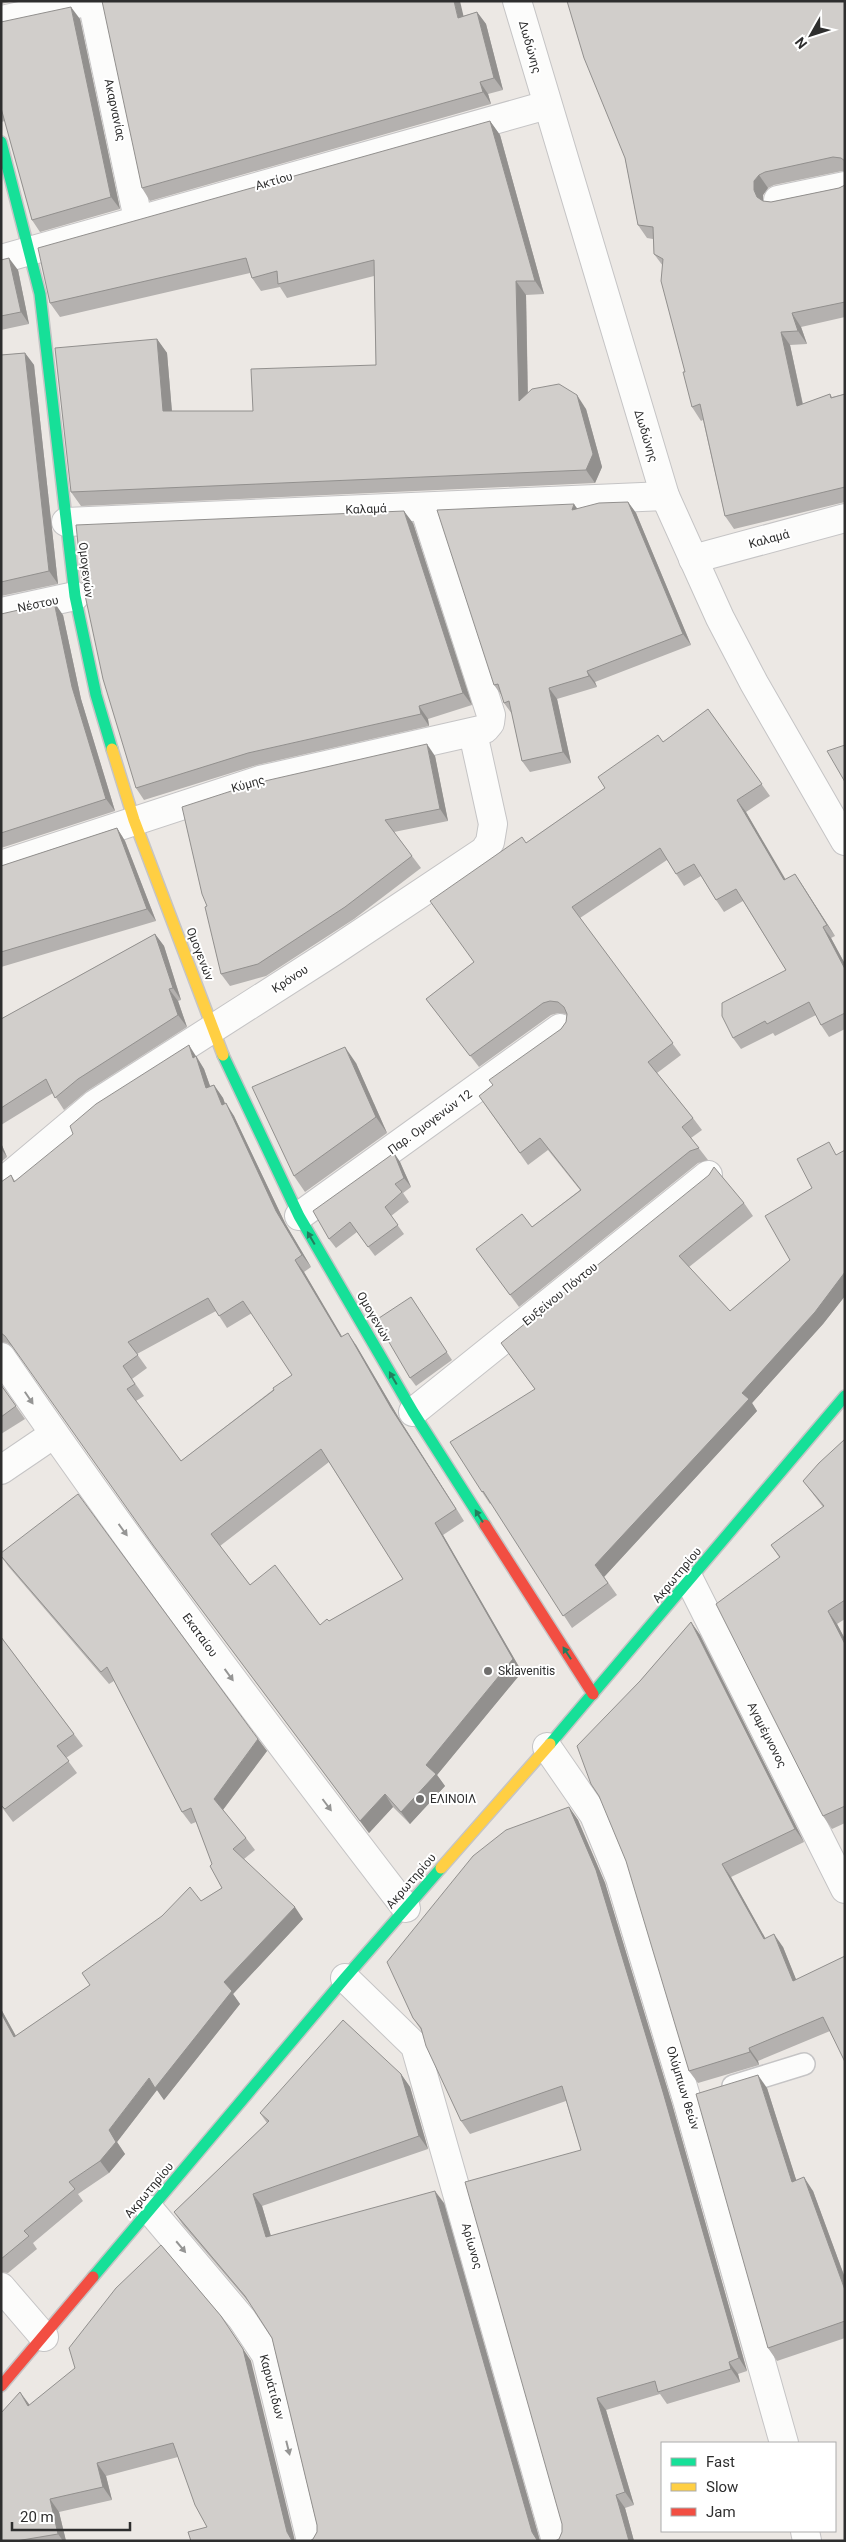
<svg xmlns="http://www.w3.org/2000/svg" width="846" height="2542" font-family="Roboto,sans-serif">
  <rect width="100%" height="100%" fill="#ece8e4"/>
  <g fill="none" stroke-linecap="round" stroke-linejoin="round">
    <defs>
      <polyline id="lane" points="733,2086 804,2064"/>
      <g id="street">
        <polyline points="92,1 138,219"/>
        <polyline points="517,1 665,496 720,618 754,683 845,841"/>
        <polyline points="1,20 90,1"/>
        <polyline points="778,200 845,186"/>
        <polyline points="1,259 547,105"/>
        <polyline points="66,522 665,496"/>
        <polyline points="693,559 845,518"/>
        <polyline points="1,612 75,596"/>
        <polyline points="1,865 260,780 485,729 490,723 491,715 424,507"/>
        <polyline points="1,1183 95,1104 331,953 484,851 490,842 493,824 473,733"/>
        <polyline points="299,1216 560,1028"/>
        <path d="M1,1357C130,1545 267,1727 406,1908"/>
        <polyline points="413,1412 708,1175"/>
        <polyline points="1,1470 54,1434"/>
        <polyline points="690,1581 845,1889"/>
        <polyline points="547,1747 594,1815 620,1878 687,2100 784,2443"/>
        <polyline points="345,1978 415,2046 556,2541"/>
        <polyline points="150,2210 242,2319 266,2355 311,2541"/>
        <polyline points="1,2287 44,2337"/>
        <polyline points="805,2531 807,2541"/>
      </g>
      <g id="fast">
        <polyline points="1,142 40,294 75,596 96,695 112,749"/>
        <polyline points="223,1055 299,1216 413,1412 485,1525"/>
        <polyline points="550,1744 845,1396"/>
        <polyline points="93,2277 345,1978 441,1868"/>
      </g>
      <g id="slow">
        <polyline points="112,749 134,820 223,1055"/>
        <polyline points="441,1868 550,1744"/>
      </g>
      <g id="jam">
        <polyline points="485,1525 593,1694"/>
        <polyline points="1,2386 93,2277"/>
      </g>
    </defs>
    <use href="#lane" stroke="#c5c4c5" stroke-width="24"/>
    <use href="#street" stroke="#c5c4c5" stroke-width="30"/>
    <use href="#fast" stroke="#c5c4c5" stroke-width="14"/>
    <use href="#slow" stroke="#c5c4c5" stroke-width="14"/>
    <use href="#jam" stroke="#c5c4c5" stroke-width="14"/>
    <use href="#lane" stroke="#fcfcfb" stroke-width="21"/>
    <use href="#street" stroke="#fcfcfb" stroke-width="28"/>
    <use href="#fast" stroke="#16e098" stroke-width="11"/>
    <use href="#slow" stroke="#ffcf43" stroke-width="11"/>
    <use href="#jam" stroke="#f24e42" stroke-width="11"/>
  </g>
  <g fill="#b4b1af" fill-rule="evenodd">
    <polygon points="1,1 14,1 1,4"/>
    <polygon points="845,1 845,171 842,171 774,185 768,188 763,195 763,201 771,202 839,188 845,185 845,317 801,327 807,344 790,345 803,404 830,394 832,397 845,394 845,502 734,529 725,516 703,420 701,421 692,407 663,266 654,254 653,239 647,238 638,225 625,158"/>
    <polygon points="477,12 486,24 503,90 488,94 491,104 150,201 142,188 463,16"/>
    <polygon points="80,19 120,209 40,232 32,220 5,121 1,122 1,22"/>
    <polygon points="490,121 500,135 544,294 526,295 528,392 586,409 602,467 595,483 81,506 71,492 157,339 167,353 172,411 253,411 376,365 374,276 287,298 280,287 261,291 252,278 250,273 60,317 50,303"/>
    <polygon points="1,260 18,270 29,324 1,330"/>
    <polygon points="25,353 34,365 58,584 1,596 1,355"/>
    <polygon points="628,502 636,513 691,645 595,682 597,687 557,699 571,763 530,772 522,761 512,714 504,703 502,696 494,685 578,509"/>
    <polygon points="413,523 472,705 428,719 429,726 257,765 144,800 136,788"/>
    <polygon points="1,614 63,615 81,699 115,811 1,848"/>
    <polygon points="708,709 770,796 746,812 785,880 795,874 835,936 831,938 845,964 845,1029 829,1037 821,1025 816,1015 775,1036 773,1033 741,1049 733,1038 786,970 743,901 724,912 716,900 701,876 684,886 667,860 580,918 681,1055 657,1073 693,1118 702,1130 691,1138 708,1160 698,1163 519,1307 476,1249 532,1227 580,1190 548,1150 528,1165 479,1096 493,1086 561,1029 566,1022 567,1015 566,1014 558,1013 551,1015 479,1067 426,999 474,962 526,843 605,788 663,742"/>
    <polygon points="435,756 448,821 394,832 421,868 354,919 266,976 230,986 221,974"/>
    <polygon points="117,828 125,841 156,921 1,967 1,866"/>
    <polygon points="155,934 164,946 181,1000 178,1001 187,1027 87,1091 64,1110 53,1093 1,1125 1,1019"/>
    <path d="M197,1057L204,1069L210,1086L214,1085L223,1098L225,1104L234,1116L285,1223L311,1267L304,1272L342,1337L356,1345L400,1420L464,1521L443,1535L522,1672L437,1775L445,1786L410,1824L393,1807L369,1833L162,1557L14,1348L7,1343L1,1342V1182L11,1175L15,1181ZM216,1311L227,1328L252,1313L292,1375L181,1461L136,1401L144,1396L132,1379L147,1368L137,1354ZM329,1462L403,1579L329,1621L320,1625L250,1585L220,1546Z"/>
    <polygon points="356,1063 387,1133 305,1192 294,1176"/>
    <polygon points="1,1143 7,1157 1,1162"/>
    <polygon points="845,1150 845,1296 823,1324 752,1403 757,1411 604,1577 617,1595 572,1628 491,1503 490,1504 482,1492 535,1389 501,1343 744,1203 753,1216 689,1267 730,1311 790,1260 812,1188 838,1155"/>
    <polygon points="394,1153 400,1162 411,1187 403,1193 409,1202 391,1216 404,1234 375,1256 357,1232 336,1248 329,1239"/>
    <polygon points="411,1297 452,1360 416,1386 410,1378"/>
    <polygon points="1,1385 25,1419 1,1434"/>
    <polygon points="845,1439 845,1619 837,1624 845,1639 845,1823 832,1829 823,1816 779,1557 771,1545 823,1507 803,1481"/>
    <polygon points="1,1556 258,1739 267,1751 223,1810 246,1838 255,1850 244,1859 303,1919 233,1994 240,2004 164,2100 157,2090 117,2142 125,2154 109,2173 78,2194 83,2201 33,2243 37,2249 8,2273 1,2272 1,2009 16,2036 90,1985 201,1901 222,1888 196,1822 191,1824 182,1812 114,1681 109,1684 8,1566"/>
    <polygon points="691,1622 700,1635 804,1842 731,1877 765,1938 783,1947 796,1980 845,1956 830,2031 758,2061 759,2065 698,2083 689,2071 640,1681"/>
    <polygon points="1,1637 83,1746 66,1758 77,1773 13,1822 1,1806"/>
    <polygon points="569,1807 578,1820 605,1883 672,2104 747,2371 738,2374 740,2382 667,2404 660,2394 606,2410 634,2505 625,2508 634,2541 555,2541 559,2539 562,2532 581,2150 566,2101 470,2134 461,2121 421,2030 413,2018"/>
    <polygon points="401,2074 410,2087 428,2149 262,2206 271,2236 444,2203 540,2541 310,2541 313,2539 317,2532 317,2525 272,2338 251,2305 183,2225 174,2212 267,2123 260,2113"/>
    <polygon points="767,2088 796,2180 813,2191 845,2278 845,2338 777,2361 768,2348"/>
    <polygon points="229,2328 251,2361 207,2527 178,2457 106,2476 112,2500 59,2512 66,2541 1,2541 29,2405"/>
  </g>
  <g fill="#92908e">
    <polygon points="454,1 460,1 467,31 458,18"/>
    <polygon points="71,7 80,19 120,209 111,197"/>
    <polygon points="477,12 486,24 503,90 494,78"/>
    <polygon points="480,82 488,94 491,104 483,92"/>
    <polygon points="490,121 500,135 544,294 535,281"/>
    <polygon points="759,175 768,188 763,195 763,204 757,197 754,190 754,181"/>
    <polygon points="9,258 18,270 29,324 21,312"/>
    <polygon points="516,281 526,295 528,415 519,401"/>
    <polygon points="792,313 801,327 807,344 798,331"/>
    <polygon points="781,332 790,345 806,420 797,406"/>
    <polygon points="157,339 167,353 173,425 163,411"/>
    <polygon points="25,353 34,365 58,584 49,571"/>
    <polygon points="577,395 586,409 602,467 595,483 586,470"/>
    <polygon points="628,502 636,513 691,645 683,634"/>
    <polygon points="574,504 582,515 572,510"/>
    <polygon points="404,511 413,523 472,705 463,693"/>
    <polygon points="54,602 63,615 81,699 115,811 106,799 72,687"/>
    <polygon points="587,671 595,682 597,687 589,676"/>
    <polygon points="549,688 557,699 571,763 563,752"/>
    <polygon points="419,706 428,719 429,726 421,714"/>
    <polygon points="427,744 435,756 448,821 440,809"/>
    <polygon points="737,800 746,812 793,892 784,880"/>
    <polygon points="117,828 125,841 156,921 147,909"/>
    <polygon points="795,874 803,886 835,936 827,925"/>
    <polygon points="823,927 831,938 845,964 845,969"/>
    <polygon points="155,934 164,946 181,1000 173,988"/>
    <polygon points="169,989 178,1001 187,1027 178,1015"/>
    <polygon points="189,1045 204,1069 215,1100 206,1088 193,1058"/>
    <polygon points="345,1047 356,1063 387,1133 376,1117"/>
    <polygon points="214,1085 223,1098 230,1117 222,1105"/>
    <polygon points="226,1103 234,1116 285,1223 311,1267 302,1255 276,1211"/>
    <polygon points="1,1143 7,1157 1,1149"/>
    <polygon points="394,1153 400,1162 411,1187 404,1178"/>
    <polygon points="295,1260 304,1272 350,1350 341,1337"/>
    <polygon points="845,1272 845,1296 823,1324 752,1403 757,1411 604,1577 617,1595 595,1565"/>
    <polygon points="348,1333 356,1345 400,1420 464,1521 391,1408"/>
    <polygon points="435,1523 443,1535 522,1672 437,1775 445,1786 410,1824 401,1812 426,1765"/>
    <polygon points="828,1611 837,1624 845,1639 845,1644"/>
    <polygon points="691,1622 700,1635 804,1842 795,1829"/>
    <polygon points="258,1739 267,1751 222,1811 214,1799"/>
    <polygon points="385,1794 393,1807 369,1833 360,1821"/>
    <polygon points="569,1807 578,1820 605,1883 672,2104 747,2371 739,2358"/>
    <polygon points="722,1864 731,1877 773,1952 764,1939"/>
    <polygon points="295,1907 303,1919 233,1994 240,2004 164,2100 157,2090 117,2142 125,2154 109,2173 100,2161 109,2130 224,1982"/>
    <polygon points="774,1934 783,1947 802,1994 793,1981"/>
    <polygon points="1,2009 23,2049 14,2037 1,2013"/>
    <polygon points="749,2048 758,2061 759,2065 750,2052"/>
    <polygon points="401,2074 410,2087 428,2149 419,2136"/>
    <polygon points="758,2075 767,2088 801,2195 792,2182"/>
    <polygon points="804,2177 813,2191 845,2278 845,2290"/>
    <polygon points="435,2191 444,2203 540,2541 537,2541 532,2532"/>
    <polygon points="253,2194 262,2206 275,2250 266,2237"/>
    <polygon points="229,2328 251,2361 295,2541 292,2541 287,2532"/>
    <polygon points="729,2362 738,2374 740,2382 731,2369"/>
    <polygon points="20,2392 29,2404 36,2419 28,2406"/>
    <polygon points="597,2398 606,2410 634,2505 625,2492"/>
    <polygon points="97,2463 106,2476 112,2500 103,2487"/>
    <polygon points="616,2495 625,2508 634,2541 629,2541"/>
    <polygon points="50,2499 59,2512 66,2541 63,2541 58,2534"/>
  </g>
  <g fill="#d1cecb" stroke="#92908e" fill-rule="evenodd">
    <polygon points="102,1 454,1 458,18 477,12 494,78 480,82 483,92 142,188"/>
    <polygon points="567,1 845,1 845,161 841,158 833,157 765,172 759,175 754,181 754,190 757,197 763,201 771,202 839,188 845,185 845,302 792,313 798,331 781,332 797,406 830,394 831,398 845,394 845,487 725,516 700,404 692,407 683,372 685,372 661,281 663,259 654,254 653,227 638,225 625,158 584,58"/>
    <polygon points="71,7 111,197 32,220 1,108 1,22"/>
    <polygon points="490,121 535,281 516,281 519,401 532,389 559,384 577,395 593,454 586,470 71,492 55,348 157,339 163,411 253,411 251,369 376,365 374,260 278,284 277,271 252,278 246,258 50,303 38,248"/>
    <polygon points="9,258 21,312 1,316 1,260"/>
    <polygon points="25,353 49,571 1,582 1,355"/>
    <polygon points="628,502 683,634 587,671 589,676 549,688 563,752 522,761 509,701 504,703 498,684 494,685 437,510 574,504 572,510 599,503"/>
    <polygon points="404,511 463,693 419,706 421,714 248,753 136,788 103,679 82,581 76,525"/>
    <polygon points="54,602 72,687 106,799 1,833 1,614"/>
    <polygon points="708,709 762,784 737,800 784,880 795,874 827,925 823,927 845,969 845,1013 821,1025 809,1002 767,1024 765,1021 733,1038 722,1016 722,1003 786,970 736,889 716,900 694,864 676,874 660,848 572,907 673,1043 648,1062 693,1118 682,1127 699,1148 690,1151 510,1295 476,1249 522,1214 532,1227 581,1190 540,1138 520,1153 479,1096 493,1085 489,1080 561,1029 566,1022 567,1014 564,1007 558,1002 550,1001 543,1003 470,1056 426,999 474,962 430,901 522,837 526,843 605,788 598,777 658,735 663,742"/>
    <polygon points="427,744 440,809 385,820 412,856 345,907 258,964 221,974 205,907 207,906 202,894 182,807 256,783"/>
    <polygon points="845,745 845,782 827,751"/>
    <polygon points="117,828 147,909 1,952 1,866"/>
    <polygon points="155,934 173,988 169,989 178,1015 78,1079 55,1098 46,1079 1,1108 1,1019"/>
    <path d="M189,1045L193,1058L196,1056L206,1088L214,1085L222,1105L226,1103L276,1211L302,1255L295,1260L341,1337L348,1333L391,1408L456,1509L435,1523L513,1659L426,1765L436,1774L401,1812L385,1794L360,1821L153,1545L5,1336L1,1333V1182L11,1175L14,1182L73,1134L70,1126L96,1104ZM208,1298L219,1316L243,1301L292,1375L273,1388L274,1390L181,1461L127,1389L135,1384L123,1366L138,1355L128,1342ZM321,1449L403,1579L329,1621L327,1619L320,1625L275,1565L250,1585L211,1534Z"/>
    <polygon points="345,1047 376,1117 294,1176 252,1087"/>
    <polygon points="829,1142 836,1155 845,1150 845,1272 815,1312 742,1393 749,1399 595,1565 608,1583 563,1616 483,1491 482,1492 450,1442 535,1389 501,1343 709,1175 714,1167 744,1203 679,1256 730,1311 790,1260 765,1216 812,1188 797,1159"/>
    <polygon points="394,1153 404,1178 395,1184 402,1192 385,1207 398,1225 368,1247 350,1222 329,1239 313,1211"/>
    <polygon points="411,1297 447,1352 410,1378 376,1320"/>
    <polygon points="1,1385 16,1406 1,1417"/>
    <polygon points="845,1439 845,1600 828,1611 845,1644 845,1806 823,1816 716,1604 780,1557 771,1545 824,1506 803,1481 819,1463"/>
    <polygon points="78,1494 258,1739 214,1799 246,1838 233,1849 295,1907 224,1982 232,1991 155,2088 149,2078 109,2130 116,2142 100,2161 69,2182 75,2189 24,2231 29,2236 1,2259 1,2013 14,2037 90,1985 82,1973 162,1916 190,1887 201,1901 222,1888 210,1866 212,1864 191,1808 182,1812 107,1667 101,1672 1,1556 1,1553"/>
    <polygon points="691,1622 795,1829 722,1864 764,1939 774,1934 793,1981 845,1956 845,2062 823,2017 749,2048 750,2052 689,2071 626,1861 599,1796 591,1784 577,1746 640,1681"/>
    <polygon points="1,1637 74,1734 57,1746 69,1761 5,1809 1,1805"/>
    <polygon points="569,1807 596,1870 663,2092 739,2358 729,2362 731,2369 658,2392 655,2381 597,2398 625,2492 616,2495 629,2541 555,2541 559,2539 562,2532 562,2524 465,2182 581,2150 562,2086 461,2121 426,2046 421,2028 413,2018 387,1962 473,1856 506,1830"/>
    <polygon points="343,2020 401,2074 419,2136 253,2194 266,2237 435,2191 532,2532 537,2540 539,2541 310,2541 313,2539 317,2532 317,2525 272,2338 245,2296 174,2212 269,2121 260,2113"/>
    <polygon points="758,2075 792,2182 804,2177 845,2290 845,2321 768,2348 696,2094"/>
    <polygon points="161,2245 221,2316 243,2349 287,2532 291,2539 294,2541 191,2541 188,2532 207,2527 195,2505 173,2443 97,2463 103,2487 50,2499 58,2534 16,2541 1,2541 1,2413 20,2392 28,2406 75,2368 69,2348 116,2288"/>
  </g>
  <defs><path id="oneway-solid" d="M-6-.8H1V-3.2L6.5 0L1 3.2V.8H-6Z" transform="scale(1.25)"/></defs>
  <g fill="#237e5e">
    <use href="#oneway-solid" transform="translate(311 1238) rotate(-120)"/>
    <use href="#oneway-solid" transform="translate(393 1378) rotate(-120)"/>
    <use href="#oneway-solid" transform="translate(479 1516) rotate(-122)"/>
    <use href="#oneway-solid" transform="translate(567 1653) rotate(-123)"/>
  </g>
  <g fill="#959594">
    <use href="#oneway-solid" transform="translate(29 1398) rotate(56)"/>
    <use href="#oneway-solid" transform="translate(123 1530) rotate(54)"/>
    <use href="#oneway-solid" transform="translate(229 1675) rotate(54)"/>
    <use href="#oneway-solid" transform="translate(327 1805) rotate(53)"/>
    <use href="#oneway-solid" transform="translate(181 2247) rotate(50)"/>
    <use href="#oneway-solid" transform="translate(288 2448) rotate(76)"/>
  </g>
  <g fill="#706f6e" stroke="#fff" stroke-width="2">
    <circle cx="488" cy="1671" r="5"/>
    <circle cx="420" cy="1799" r="5"/>
  </g>
  <g text-anchor="middle" stroke-width="4" stroke-linejoin="round" paint-order="stroke">
    <g font-size="12" fill="#2e2e2e" stroke="#fff">
      <text transform="translate(530 47) rotate(74)" y="4">Δωδώνης</text>
      <text transform="translate(115 110) rotate(78)" y="4">Ακαρνανίας</text>
      <text transform="translate(274 181) rotate(-16)" y="4">Ακτίου</text>
      <text transform="translate(646 436) rotate(73)" y="4">Δωδώνης</text>
      <text transform="translate(366 509) rotate(-2)" y="4">Καλαμά</text>
      <text transform="translate(769 539) rotate(-15)" y="4">Καλαμά</text>
      <text transform="translate(86 570) rotate(83)" y="4">Ομογενών</text>
      <text transform="translate(38 604) rotate(-12)" y="4">Νέστου</text>
      <text transform="translate(248 784) rotate(-16)" y="4">Κύμης</text>
      <text transform="translate(200 954) rotate(69)" y="4">Ομογενών</text>
      <text transform="translate(290 979) rotate(-33)" y="4">Κρόνου</text>
      <text transform="translate(430 1122) rotate(-36)" y="4">Παρ. Ομογενών 12</text>
      <text transform="translate(560 1294) rotate(-39)" y="4">Ευξείνου Πόντου</text>
      <text transform="translate(374 1317) rotate(60)" y="4">Ομογενών</text>
      <text transform="translate(677 1575) rotate(-50)" y="4">Ακρωτηρίου</text>
      <text transform="translate(200 1635) rotate(54)" y="4">Εκαταίου</text>
      <text transform="translate(767 1735) rotate(63)" y="4">Αγαμέμνονος</text>
      <text transform="translate(411 1881) rotate(-49)" y="4">Ακρωτηρίου</text>
      <text transform="translate(683 2088) rotate(73)" y="4">Ολύμπιων θεών</text>
      <text transform="translate(149 2190) rotate(-50)" y="4">Ακρωτηρίου</text>
      <text transform="translate(472 2246) rotate(74)" y="4">Αρίωνος</text>
      <text transform="translate(272 2387) rotate(75)" y="4">Καρυάτιδων</text>
    </g>
    <g font-size="12" fill="#2e2e2e" stroke="#fff" text-anchor="start">
      <text x="498" y="1675">Sklavenitis</text>
      <text x="430" y="1803">ΕΛΙΝΟΙΛ</text>
    </g>
  </g>
  <rect width="846" height="2542" fill="none" stroke="#2e2e2e" stroke-width="5"/>
  <rect x="661" y="2442" width="175" height="90" fill="#ffffff" stroke="#ababab"/>
  <rect x="671" y="2458" width="25" height="8" fill="#16e098" stroke="#ababab"/>
  <text x="706" y="2467" font-size="15" fill="#2e2e2e">Fast</text>
  <rect x="671" y="2483" width="25" height="8" fill="#ffcf43" stroke="#ababab"/>
  <text x="706" y="2492" font-size="15" fill="#2e2e2e">Slow</text>
  <rect x="671" y="2508" width="25" height="8" fill="#f24e42" stroke="#ababab"/>
  <text x="706" y="2517" font-size="15" fill="#2e2e2e">Jam</text>
  <g transform="translate(811 35) rotate(231)" stroke="#ffffff" stroke-width="4" paint-order="stroke">
  <path d="M0-4L9 19L0 12L-9 19Z" fill="#2e2e2e"/>
  <text y="-8" font-size="14" font-weight="bold" text-anchor="middle" fill="#2e2e2e">N</text>
  </g>
  <path d="M12 2522v8h118v-8" fill="none" stroke="#2e2e2e" stroke-width="2.5"/>
  <text x="20" y="2522" font-size="15" fill="#2e2e2e" stroke="#ffffff" stroke-width="4" paint-order="stroke">20 m</text>
</svg>
